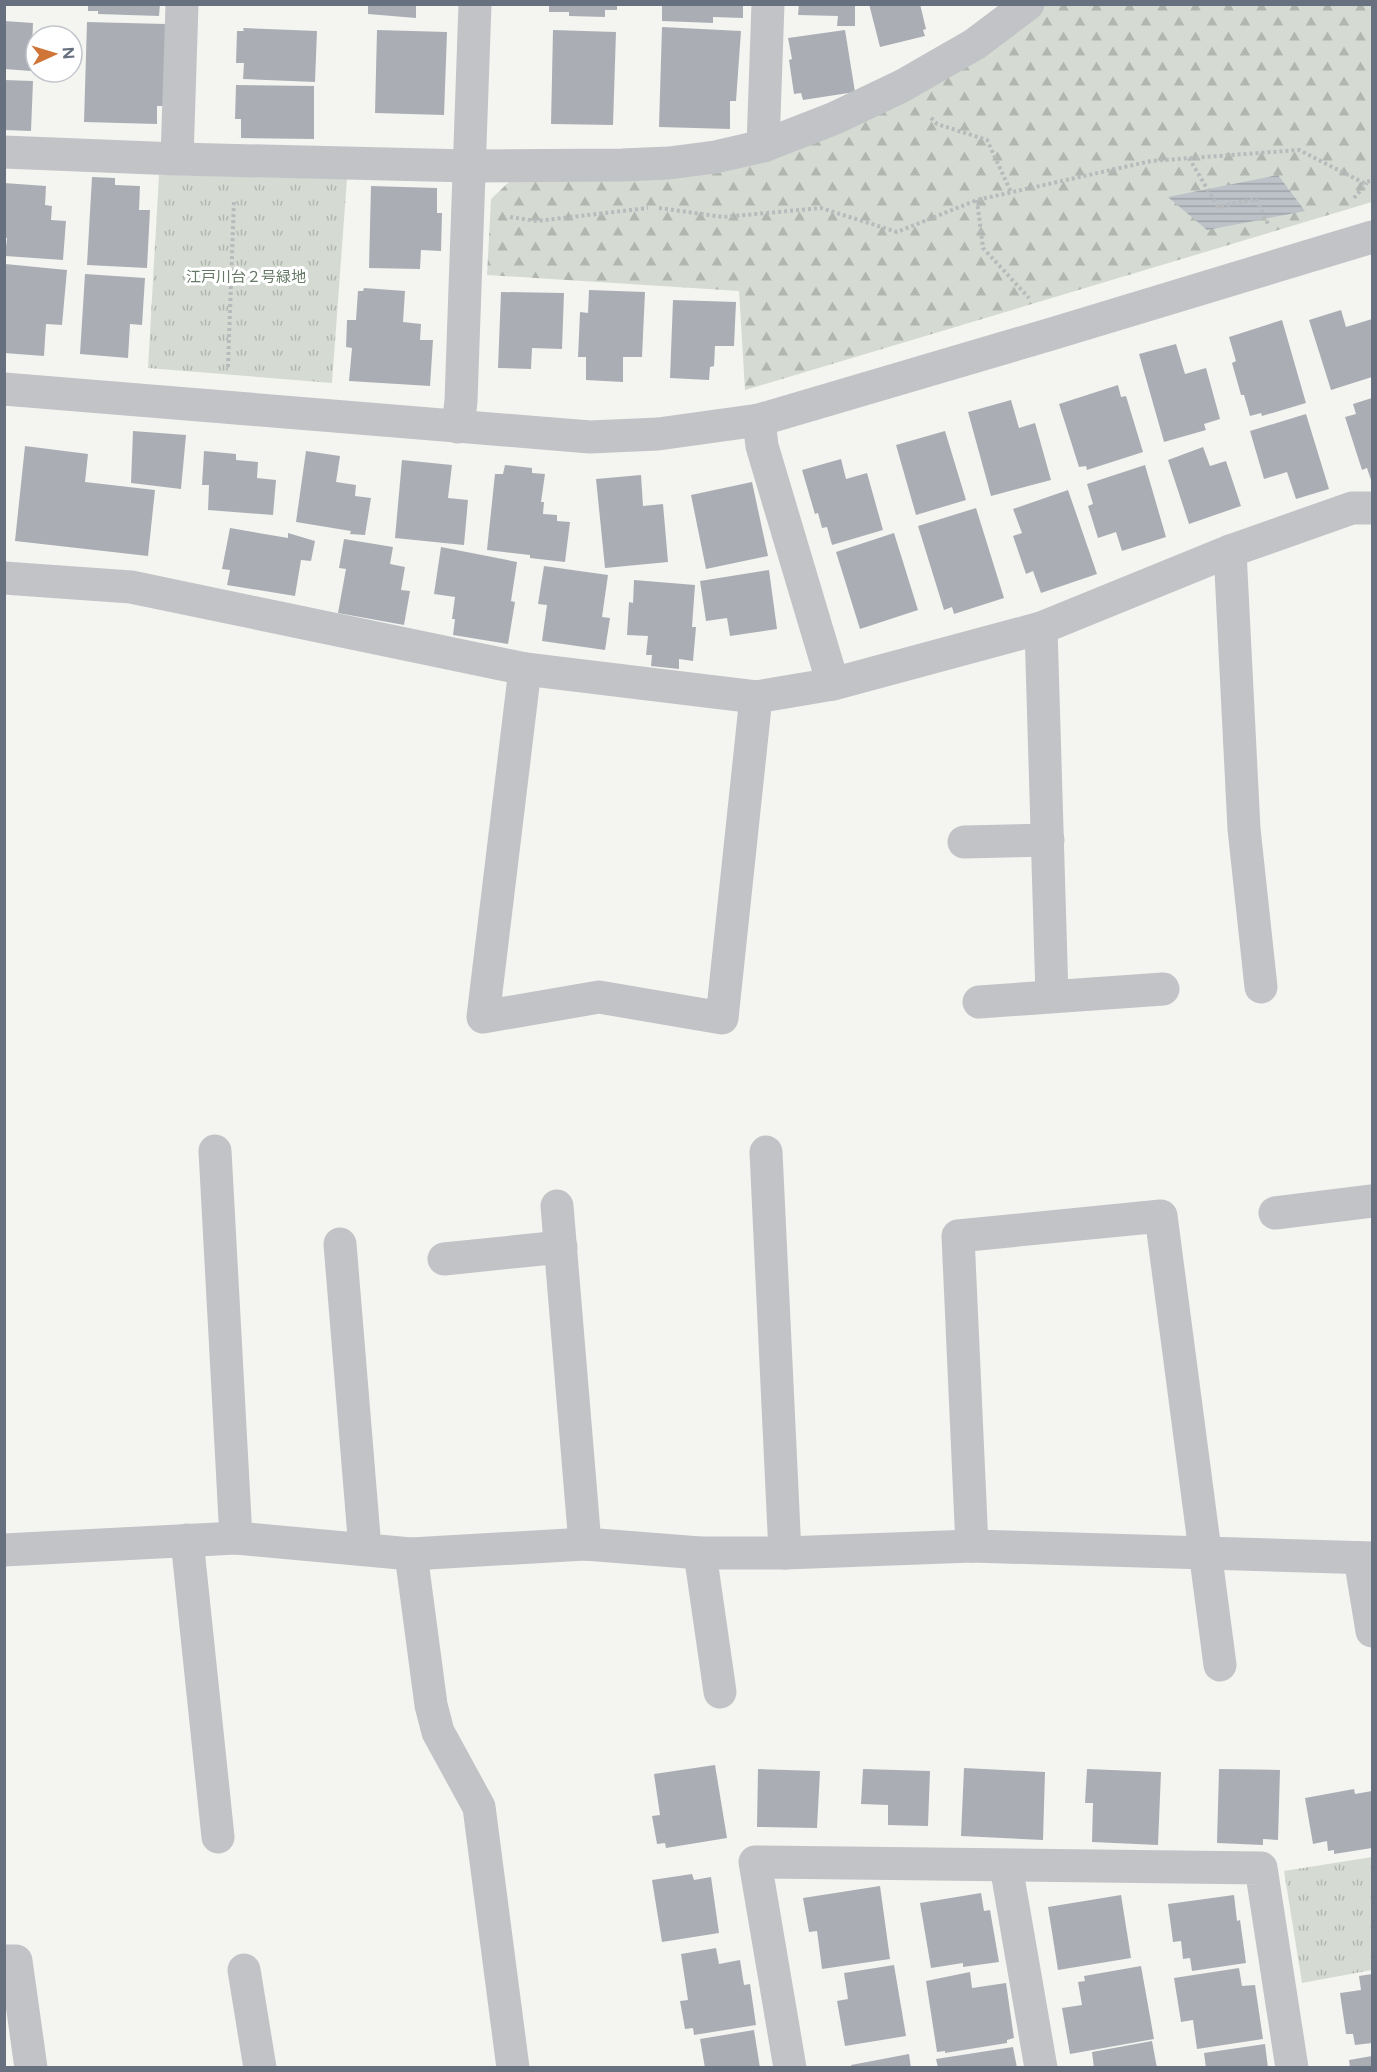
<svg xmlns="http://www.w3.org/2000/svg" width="1377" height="2072" font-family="Figtree,'Noto Sans JP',sans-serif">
  <defs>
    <pattern id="forest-firs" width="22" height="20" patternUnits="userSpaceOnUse" patternTransform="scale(1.5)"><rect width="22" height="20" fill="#d5dbd3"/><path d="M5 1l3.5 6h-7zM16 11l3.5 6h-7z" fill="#b1b6b0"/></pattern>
    <pattern id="park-tufts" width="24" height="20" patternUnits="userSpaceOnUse" patternTransform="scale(1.5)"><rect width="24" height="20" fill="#d5dbd3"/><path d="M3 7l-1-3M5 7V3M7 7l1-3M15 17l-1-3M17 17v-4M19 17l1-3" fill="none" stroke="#b1b6b0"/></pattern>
    <pattern id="water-rules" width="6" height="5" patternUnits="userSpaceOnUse" patternTransform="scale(1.5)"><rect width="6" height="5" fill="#bcc2c8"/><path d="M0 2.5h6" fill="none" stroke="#9da2a8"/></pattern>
  </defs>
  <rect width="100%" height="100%" fill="#f4f5f1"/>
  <polygon fill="url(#forest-firs)" points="1041,5 1372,5 1372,202 745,390 739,291 487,275 491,199 512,179 691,173"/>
  <g fill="url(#park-tufts)">
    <polygon points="159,175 347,179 332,383 148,368"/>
    <polygon points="1372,1857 1372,1970 1302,1983 1284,1871"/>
  </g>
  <polygon fill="url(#water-rules)" points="1278,175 1305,211 1207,230 1168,197"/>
  <g fill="#aaaeb4">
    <polygon points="88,4 160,4 159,16 98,14 98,11 88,11"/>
    <polygon points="368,4 416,4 416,18 368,14"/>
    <polygon points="549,4 617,4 617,10 605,10 605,17 569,16 569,12 549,12"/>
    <polygon points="662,4 743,4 743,18 713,17 713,23 662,21"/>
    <polygon points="799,4 855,4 855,26 837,26 838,16 798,15"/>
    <polygon points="869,4 920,4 926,29 923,30 925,36 880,47"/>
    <polygon points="4,21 33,23 31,71 4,69"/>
    <polygon points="87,22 166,24 164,106 157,106 157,124 84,122"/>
    <polygon points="662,27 741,31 736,101 730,101 730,129 659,127"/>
    <polygon points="243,28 317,31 315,82 243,79 244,63 236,63 237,31 244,31"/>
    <polygon points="377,30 447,32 444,115 375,113"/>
    <polygon points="553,30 616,32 613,125 551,124"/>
    <polygon points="845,30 855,92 803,100 801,93 794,94 789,60 792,59 788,38"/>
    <polygon points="4,80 33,81 31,131 4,130"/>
    <polygon points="236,85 314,86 314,139 241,138 241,119 235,119"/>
    <polygon points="92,177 115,178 115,185 140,186 139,210 150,210 147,268 87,265"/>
    <polygon points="4,183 46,186 45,205 52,206 51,220 66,221 63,260 5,256 7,238 4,238"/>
    <polygon points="371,186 437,188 437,213 442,213 441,251 421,250 420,269 369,268"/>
    <polygon points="5,264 67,270 62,325 46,324 44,356 4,353"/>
    <polygon points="85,274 145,278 142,325 130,324 128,358 80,354"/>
    <polygon points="364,288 405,291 403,322 421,324 420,340 433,340 430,386 349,381 352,348 346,347 347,320 356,320 358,291 363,291"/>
    <polygon points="589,290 645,292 642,357 623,357 623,382 586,380 586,357 578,357 580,312 588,313"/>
    <polygon points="501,292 564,293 562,349 532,348 531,369 498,368"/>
    <polygon points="673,300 736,302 734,346 715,346 714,366 710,367 709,380 670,378"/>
    <polygon points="1341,310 1346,327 1372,319 1372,377 1331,390 1309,320"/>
    <polygon points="1282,320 1306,403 1262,416 1261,413 1250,416 1244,395 1241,395 1232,363 1236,361 1229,337"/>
    <polygon points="1176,344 1185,374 1206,368 1220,419 1204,424 1206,430 1164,442 1139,354"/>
    <polygon points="1118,385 1121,397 1126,396 1143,452 1087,470 1086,466 1079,467 1059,404"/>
    <polygon points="1372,398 1372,483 1367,468 1362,470 1345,417 1356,414 1353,404"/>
    <polygon points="1011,400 1019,428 1035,423 1051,480 991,496 968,412"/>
    <polygon points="1306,414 1329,489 1296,499 1287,472 1264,479 1250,431"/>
    <polygon points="133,431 186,435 181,489 131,483"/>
    <polygon points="945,431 966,500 916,515 896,445"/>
    <polygon points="25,446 88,454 85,482 155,490 148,556 15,541"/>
    <polygon points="1203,447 1210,466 1226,461 1241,506 1189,524 1168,460"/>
    <polygon points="204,451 236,454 236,460 258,462 257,478 276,480 273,515 208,510 209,485 202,485"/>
    <polygon points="306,451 340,456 336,482 356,485 355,496 371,498 365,535 350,534 351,531 296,522"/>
    <polygon points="841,459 846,479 867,473 883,530 832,545 827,527 822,528 818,513 815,514 802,470"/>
    <polygon points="402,460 452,465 448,498 468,500 464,545 395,538"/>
    <polygon points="505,465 532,468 532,473 545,474 541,502 544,502 543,514 557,515 557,521 570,522 565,562 530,558 530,555 487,550 495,474 503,474"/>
    <polygon points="1145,465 1166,537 1122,551 1116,532 1098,538 1088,506 1093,504 1087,484"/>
    <polygon points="641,475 643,506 663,504 668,562 605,568 596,479"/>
    <polygon points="752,482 768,556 706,569 691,495"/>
    <polygon points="1068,490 1097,574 1041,593 1033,571 1026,574 1013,536 1022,533 1013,509"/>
    <polygon points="976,508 1004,598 954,614 952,607 944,610 918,526"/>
    <polygon points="230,528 288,538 288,533 315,541 311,561 301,560 295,596 227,585 230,570 222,569"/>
    <polygon points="894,533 918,610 860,629 836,552"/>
    <polygon points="344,539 393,547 390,564 405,567 401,590 410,591 404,625 338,613 346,569 339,568"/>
    <polygon points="441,547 517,562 511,601 515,602 508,644 453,635 455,619 452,619 455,597 434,594"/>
    <polygon points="544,566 608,575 602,617 610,618 605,650 542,641 547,605 538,604"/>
    <polygon points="769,570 777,629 730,636 727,618 706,621 700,581"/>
    <polygon points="634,580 695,585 692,627 696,627 693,661 679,659 679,669 651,666 652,655 646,655 648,636 627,635 629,602 633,603"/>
    <polygon points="715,1765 727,1838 666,1848 665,1843 657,1844 652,1816 660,1815 654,1774"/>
    <polygon points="964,1768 1045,1772 1043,1840 961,1836"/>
    <polygon points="758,1769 820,1771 817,1828 757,1827"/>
    <polygon points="863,1769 930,1771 928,1826 888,1825 888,1805 861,1804"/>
    <polygon points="1087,1769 1161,1772 1158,1845 1092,1842 1093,1803 1085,1803"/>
    <polygon points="1219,1769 1280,1770 1278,1840 1263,1839 1263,1845 1217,1843"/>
    <polygon points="1354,1789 1355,1794 1372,1791 1372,1848 1334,1854 1334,1850 1328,1851 1327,1841 1313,1844 1305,1798"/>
    <polygon points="692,1874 694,1880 711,1877 719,1933 662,1942 652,1880"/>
    <polygon points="880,1886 890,1959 822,1969 817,1931 809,1932 803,1898"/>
    <polygon points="981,1893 984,1911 990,1910 999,1962 963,1967 963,1963 931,1968 920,1903"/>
    <polygon points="1121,1895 1131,1958 1058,1970 1048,1907"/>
    <polygon points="1234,1895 1237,1921 1240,1920 1246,1963 1192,1971 1190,1958 1183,1959 1181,1941 1173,1942 1168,1904"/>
    <polygon points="716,1948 719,1964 740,1960 744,1985 750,1984 756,2025 694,2035 693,2028 685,2029 680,2001 688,2000 681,1954"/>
    <polygon points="894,1965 906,2036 845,2046 837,2001 848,1999 844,1973"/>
    <polygon points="1141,1966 1154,2039 1070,2054 1062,2008 1082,2005 1078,1982 1085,1981 1084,1976"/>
    <polygon points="1239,1968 1242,1986 1255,1985 1263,2039 1197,2049 1193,2020 1181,2022 1174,1978"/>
    <polygon points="970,1972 972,1988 1006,1983 1014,2038 1007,2040 1007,2043 945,2053 945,2051 937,2052 926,1981"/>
    <polygon points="1372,1974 1372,2043 1355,2045 1353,2034 1346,2034 1340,1993 1361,1990 1359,1976"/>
    <polygon points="754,2030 760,2068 705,2068 700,2039"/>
    <polygon points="1152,2041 1157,2068 1094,2068 1092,2052"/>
    <polygon points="1265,2044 1268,2068 1206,2068 1204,2053"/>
    <polygon points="1013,2047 1017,2068 938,2068 936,2059"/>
    <polygon points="909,2054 911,2068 852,2068 851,2065"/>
    <polygon points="1372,2056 1372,2068 1350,2068 1349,2060"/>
  </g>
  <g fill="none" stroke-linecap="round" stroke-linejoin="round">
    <g stroke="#b8babc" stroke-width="4" stroke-dasharray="3 3" stroke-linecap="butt">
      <polyline points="931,118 937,124 987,140 1011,192"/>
      <polyline points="1189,158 1218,207 1256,199 1269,226"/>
      <polyline points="1354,198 1367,183"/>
      <polyline points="977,200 983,248 1029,298"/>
      <polyline points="659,208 723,217 821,208 897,232 977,200 1151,161 1299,150 1364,183 1372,180"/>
      <polyline points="510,217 537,221 648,208"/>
      <polyline points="228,367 234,200"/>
    </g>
    <g stroke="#c1c3c6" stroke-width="33">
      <polyline points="763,146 768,4"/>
      <polyline points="4,152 177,159 469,166 622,165 669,163 715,157 763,146 835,118 902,86 975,44 1028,4"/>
      <polyline points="177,159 182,4"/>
      <polyline points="4,389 590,437 658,434 759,420 1048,335 1372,237"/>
      <polyline points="759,420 762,446 833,684"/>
      <polyline points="458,427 461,401 475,4"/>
      <polyline points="1230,551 1244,829 1261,987"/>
      <polyline points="4,578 131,587 525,669 756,697 833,684 1041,628 1230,551 1352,508 1372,508"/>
      <polyline points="1041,628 1052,996"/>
      <polyline points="525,669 483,1017 599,997 722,1018 756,697"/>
      <polyline points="964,842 1048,840"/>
      <polyline points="979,1002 1163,989"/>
      <polyline points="215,1151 236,1538"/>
      <polyline points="766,1152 785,1553"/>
      <polyline points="557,1206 585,1544"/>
      <polyline points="1275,1213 1372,1201"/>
      <polyline points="340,1244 365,1549"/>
      <polyline points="444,1259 561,1247"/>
      <polyline points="187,1540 218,1837"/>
      <polyline points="972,1546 958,1236 1161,1216 1220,1665"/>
      <polyline points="4,1550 236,1538 411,1554 585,1544 700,1553 785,1553 972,1546 1372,1558"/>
      <polyline points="700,1553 720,1692"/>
      <polyline points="411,1554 431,1705 438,1732 479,1807 513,2068"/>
      <polyline points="1360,1558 1372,1631"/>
      <polyline points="1006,1866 1041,2068"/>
      <polyline points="4,1961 16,1961 31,2068"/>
      <polyline points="244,1970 260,2068"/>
      <polyline points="790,2068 755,1862 1261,1868 1292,2068"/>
    </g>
  </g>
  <g text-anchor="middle" stroke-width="6" stroke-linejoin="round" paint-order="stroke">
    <g font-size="15" fill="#657765" stroke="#fff">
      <text x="246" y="282">江戸川台２号緑地</text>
    </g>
  </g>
  <rect width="1377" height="2072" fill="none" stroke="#67707f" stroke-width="12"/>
  <g transform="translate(54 54) rotate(86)"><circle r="28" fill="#ffffff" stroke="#c2c6cc" stroke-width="1.5"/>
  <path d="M0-4.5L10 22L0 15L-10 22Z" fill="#cf7537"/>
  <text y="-9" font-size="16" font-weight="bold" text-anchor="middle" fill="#67707f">N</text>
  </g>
</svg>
